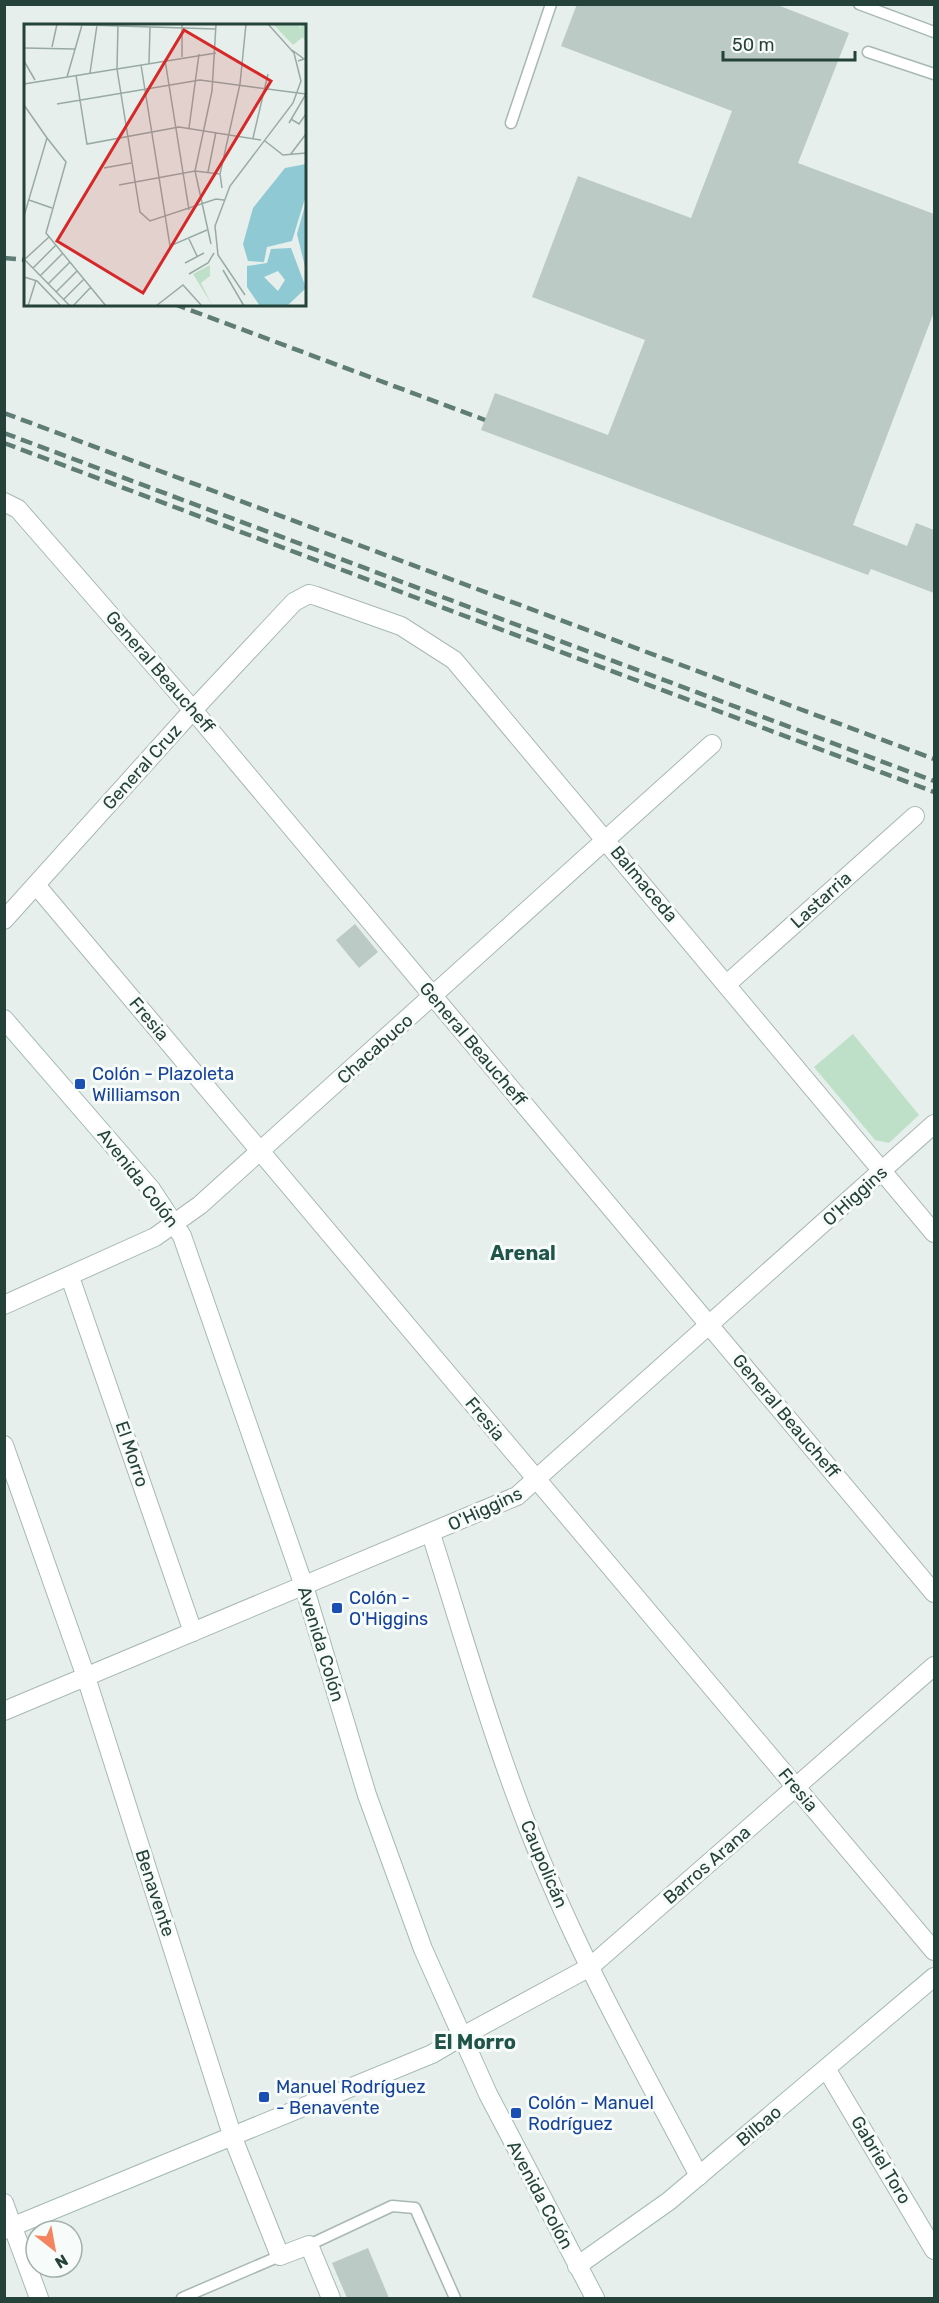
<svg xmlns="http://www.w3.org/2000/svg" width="939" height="2303" font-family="Rubik,sans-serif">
  <rect width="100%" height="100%" fill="#e6efeb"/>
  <polygon fill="#bfe0c8" points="853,1034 919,1115 889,1143 875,1140 814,1067"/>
  <g fill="#bbcac4">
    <polygon points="577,4 775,4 849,33 798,163 934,214 934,312 853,525 907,546 916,523 934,530 934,593 871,569 868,575 481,430 495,393 608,435 645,340 532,297 578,176 691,218 732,111 561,46"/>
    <polygon points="355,924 378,952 359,968 336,940"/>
    <polygon points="368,2248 389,2298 347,2298 332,2263"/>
  </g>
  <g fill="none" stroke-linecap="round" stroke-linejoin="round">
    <defs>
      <g id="lane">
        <polyline points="859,4 934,32"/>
        <polyline points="868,52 934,74"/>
        <polyline points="511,123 551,4"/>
        <polyline points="309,2245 392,2206 415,2208 455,2298"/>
        <polyline points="182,2298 280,2256"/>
      </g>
      <g id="street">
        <polyline points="4,502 18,509 193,710 934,1593"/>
        <polyline points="36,885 934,1951"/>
        <polyline points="4,920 193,710 294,602 309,594 316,596 401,626 454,660 934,1233"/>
        <polyline points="727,984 915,816"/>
        <polyline points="70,1277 193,1632"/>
        <polyline points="4,1305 155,1237 200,1205 712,744"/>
        <polyline points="4,1445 86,1677 233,2138 280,2256 309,2245 331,2298"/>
        <path d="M431,1534C468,1650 501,1769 550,1881C593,1982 648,2079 699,2176"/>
        <polyline points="4,1711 517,1496 934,1124"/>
        <polyline points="461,2037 590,1967 934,1666"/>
        <polyline points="827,2070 934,2250"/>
        <polyline points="4,2203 39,2298"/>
      </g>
      <g id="secondary">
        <polyline points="4,1019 151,1189 182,1236 304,1586 367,1795 423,1949 488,2094 595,2298"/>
        <polyline points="4,2230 432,2054 461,2037"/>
        <polyline points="577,2266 669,2201 934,1977"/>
      </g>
    </defs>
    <use href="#lane" stroke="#a8b8b2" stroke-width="13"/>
    <use href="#street" stroke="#a8b8b2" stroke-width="20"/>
    <use href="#secondary" stroke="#a4bbb3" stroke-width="20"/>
    <use href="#lane" stroke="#fff" stroke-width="10"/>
    <use href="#street" stroke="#fff" stroke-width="18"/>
    <use href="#secondary" stroke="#fff" stroke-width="18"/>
    <g stroke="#5f7d75" stroke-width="4.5" stroke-dasharray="12 6" stroke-linecap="butt">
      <polyline points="4,258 26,260"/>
      <polyline points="174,304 485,420"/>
      <polyline points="4,413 934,759"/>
      <polyline points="4,433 934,781"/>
      <polyline points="4,443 934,792"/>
    </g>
  </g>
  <g fill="#1a4fb4" stroke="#f7fbf9" stroke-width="2">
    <rect x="74" y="1078" width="12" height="12" rx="3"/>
    <rect x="331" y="1602" width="12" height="12" rx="3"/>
    <rect x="258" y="2091" width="12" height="12" rx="3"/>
    <rect x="510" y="2107" width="12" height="12" rx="3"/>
  </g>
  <g text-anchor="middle" stroke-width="6" stroke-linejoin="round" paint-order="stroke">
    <g font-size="18" fill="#24423a" stroke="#f7fbf9">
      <text transform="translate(160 672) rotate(49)" y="6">General Beaucheff</text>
      <text transform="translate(142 767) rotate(-48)" y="6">General Cruz</text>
      <text transform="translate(644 884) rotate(50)" y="6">Balmaceda</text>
      <text transform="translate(821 900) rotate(-42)" y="6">Lastarria</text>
      <text transform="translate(149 1019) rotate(50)" y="6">Fresia</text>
      <text transform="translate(473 1044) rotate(50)" y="6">General Beaucheff</text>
      <text transform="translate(375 1049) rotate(-42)" y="6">Chacabuco</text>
      <text transform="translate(138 1178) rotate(52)" y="6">Avenida Colón</text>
      <text transform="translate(855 1196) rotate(-42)" y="6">O'Higgins</text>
      <text transform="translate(786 1416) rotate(50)" y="6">General Beaucheff</text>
      <text transform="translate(485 1419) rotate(50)" y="6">Fresia</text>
      <text transform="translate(132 1454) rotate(71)" y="6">El Morro</text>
      <text transform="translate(485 1509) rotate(-25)" y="6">O'Higgins</text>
      <text transform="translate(321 1644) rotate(73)" y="6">Avenida Colón</text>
      <text transform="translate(798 1790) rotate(50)" y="6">Fresia</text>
      <text transform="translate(544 1864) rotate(67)" y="6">Caupolicán</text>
      <text transform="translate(707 1865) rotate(-41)" y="6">Barros Arana</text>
      <text transform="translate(155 1893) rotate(72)" y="6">Benavente</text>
      <text transform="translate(759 2126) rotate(-40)" y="6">Bilbao</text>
      <text transform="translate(881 2160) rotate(59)" y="6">Gabriel Toro</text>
      <text transform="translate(540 2195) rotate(62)" y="6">Avenida Colón</text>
    </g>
    <g font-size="18" fill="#164399" stroke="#f7fbf9" text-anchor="start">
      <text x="92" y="1080">Colón - Plazoleta<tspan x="92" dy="21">Williamson</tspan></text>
      <text x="349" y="1604">Colón -<tspan x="349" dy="21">O'Higgins</tspan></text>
      <text x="276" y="2093">Manuel Rodríguez<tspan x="276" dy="21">- Benavente</tspan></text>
      <text x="528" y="2109">Colón - Manuel<tspan x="528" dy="21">Rodríguez</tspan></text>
    </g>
    <g font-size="20" font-weight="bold" fill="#1f5548" stroke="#f7fbf9">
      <text x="523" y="1260">Arenal</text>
      <text x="475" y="2049">El Morro</text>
    </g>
  </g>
  <g transform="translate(24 24)">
    <rect width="282" height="282" fill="#e6efeb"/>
    <path d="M249,0H275L276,5L277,0H282V20L279,13L269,21ZM186,241V252L177,259L188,281L169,250Z" fill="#bfe0c8"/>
    <path d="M282,140V171L268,217L243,223L240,238L224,237L219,220L229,184L261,144ZM282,178V247L273,210ZM267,224L282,264L263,282H236L223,263V242L243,239L247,225ZM254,247L261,256L254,267L240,253Z" fill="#8ec9d4" fill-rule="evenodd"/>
    <path fill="none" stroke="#98aaa4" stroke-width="1.5" d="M31,0L192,5M94,0L93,45L116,188L126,197L192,175L200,176M28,23L33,0M0,24L51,25M268,26L280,35L274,37M158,33V0M141,36L165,186M0,37L11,56M125,39L126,3M117,41L146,222L183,206M66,49L73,1M52,51L63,120L155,103L237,116M43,53L58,1M0,60L192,29M33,80L176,56L282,70M0,81L23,114L0,192M267,95L275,100L282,90M265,99L282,70M165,104L175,30M23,114L42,138L22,209L82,282M229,114L244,50M241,117L259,131L282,129M266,131L282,110M80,144L107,139M184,148L192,108M95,161L171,147L196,150M198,164L196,150L216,60L222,0M5,176L28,184M165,215L173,232M187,220L171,147L188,67L192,0M0,235L46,282M0,236L25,213M161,239L180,229M9,244L32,221M199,246L220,282M165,250L184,239L190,229M16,252L39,229M0,253L13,257L37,282M24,260L46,238M32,268L53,247M221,271L194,231L191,202L206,162L269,79L277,57L270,29L244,0M40,275L60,255M4,282L12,256M49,282L67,263M132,282L159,261L178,282"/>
    <path fill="#d62828" fill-opacity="0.15" stroke="#d62828" stroke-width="3" d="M160,6L247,57L119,269L33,217Z"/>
    <rect width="282" height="282" fill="none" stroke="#24423a" stroke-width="3"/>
  </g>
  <rect width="939" height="2303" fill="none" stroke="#24423a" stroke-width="12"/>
  <g transform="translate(54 2249) rotate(149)"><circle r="28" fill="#f7fbf9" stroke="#a3b1ad" stroke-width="1.5"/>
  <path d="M0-4.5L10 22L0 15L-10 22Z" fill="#f4845f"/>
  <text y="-9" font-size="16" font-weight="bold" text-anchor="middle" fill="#24423a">N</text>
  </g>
  <path d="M723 51v9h132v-9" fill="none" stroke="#24423a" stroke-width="3"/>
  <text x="732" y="51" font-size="18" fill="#24423a" stroke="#f7fbf9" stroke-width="4.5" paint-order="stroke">50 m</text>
</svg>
